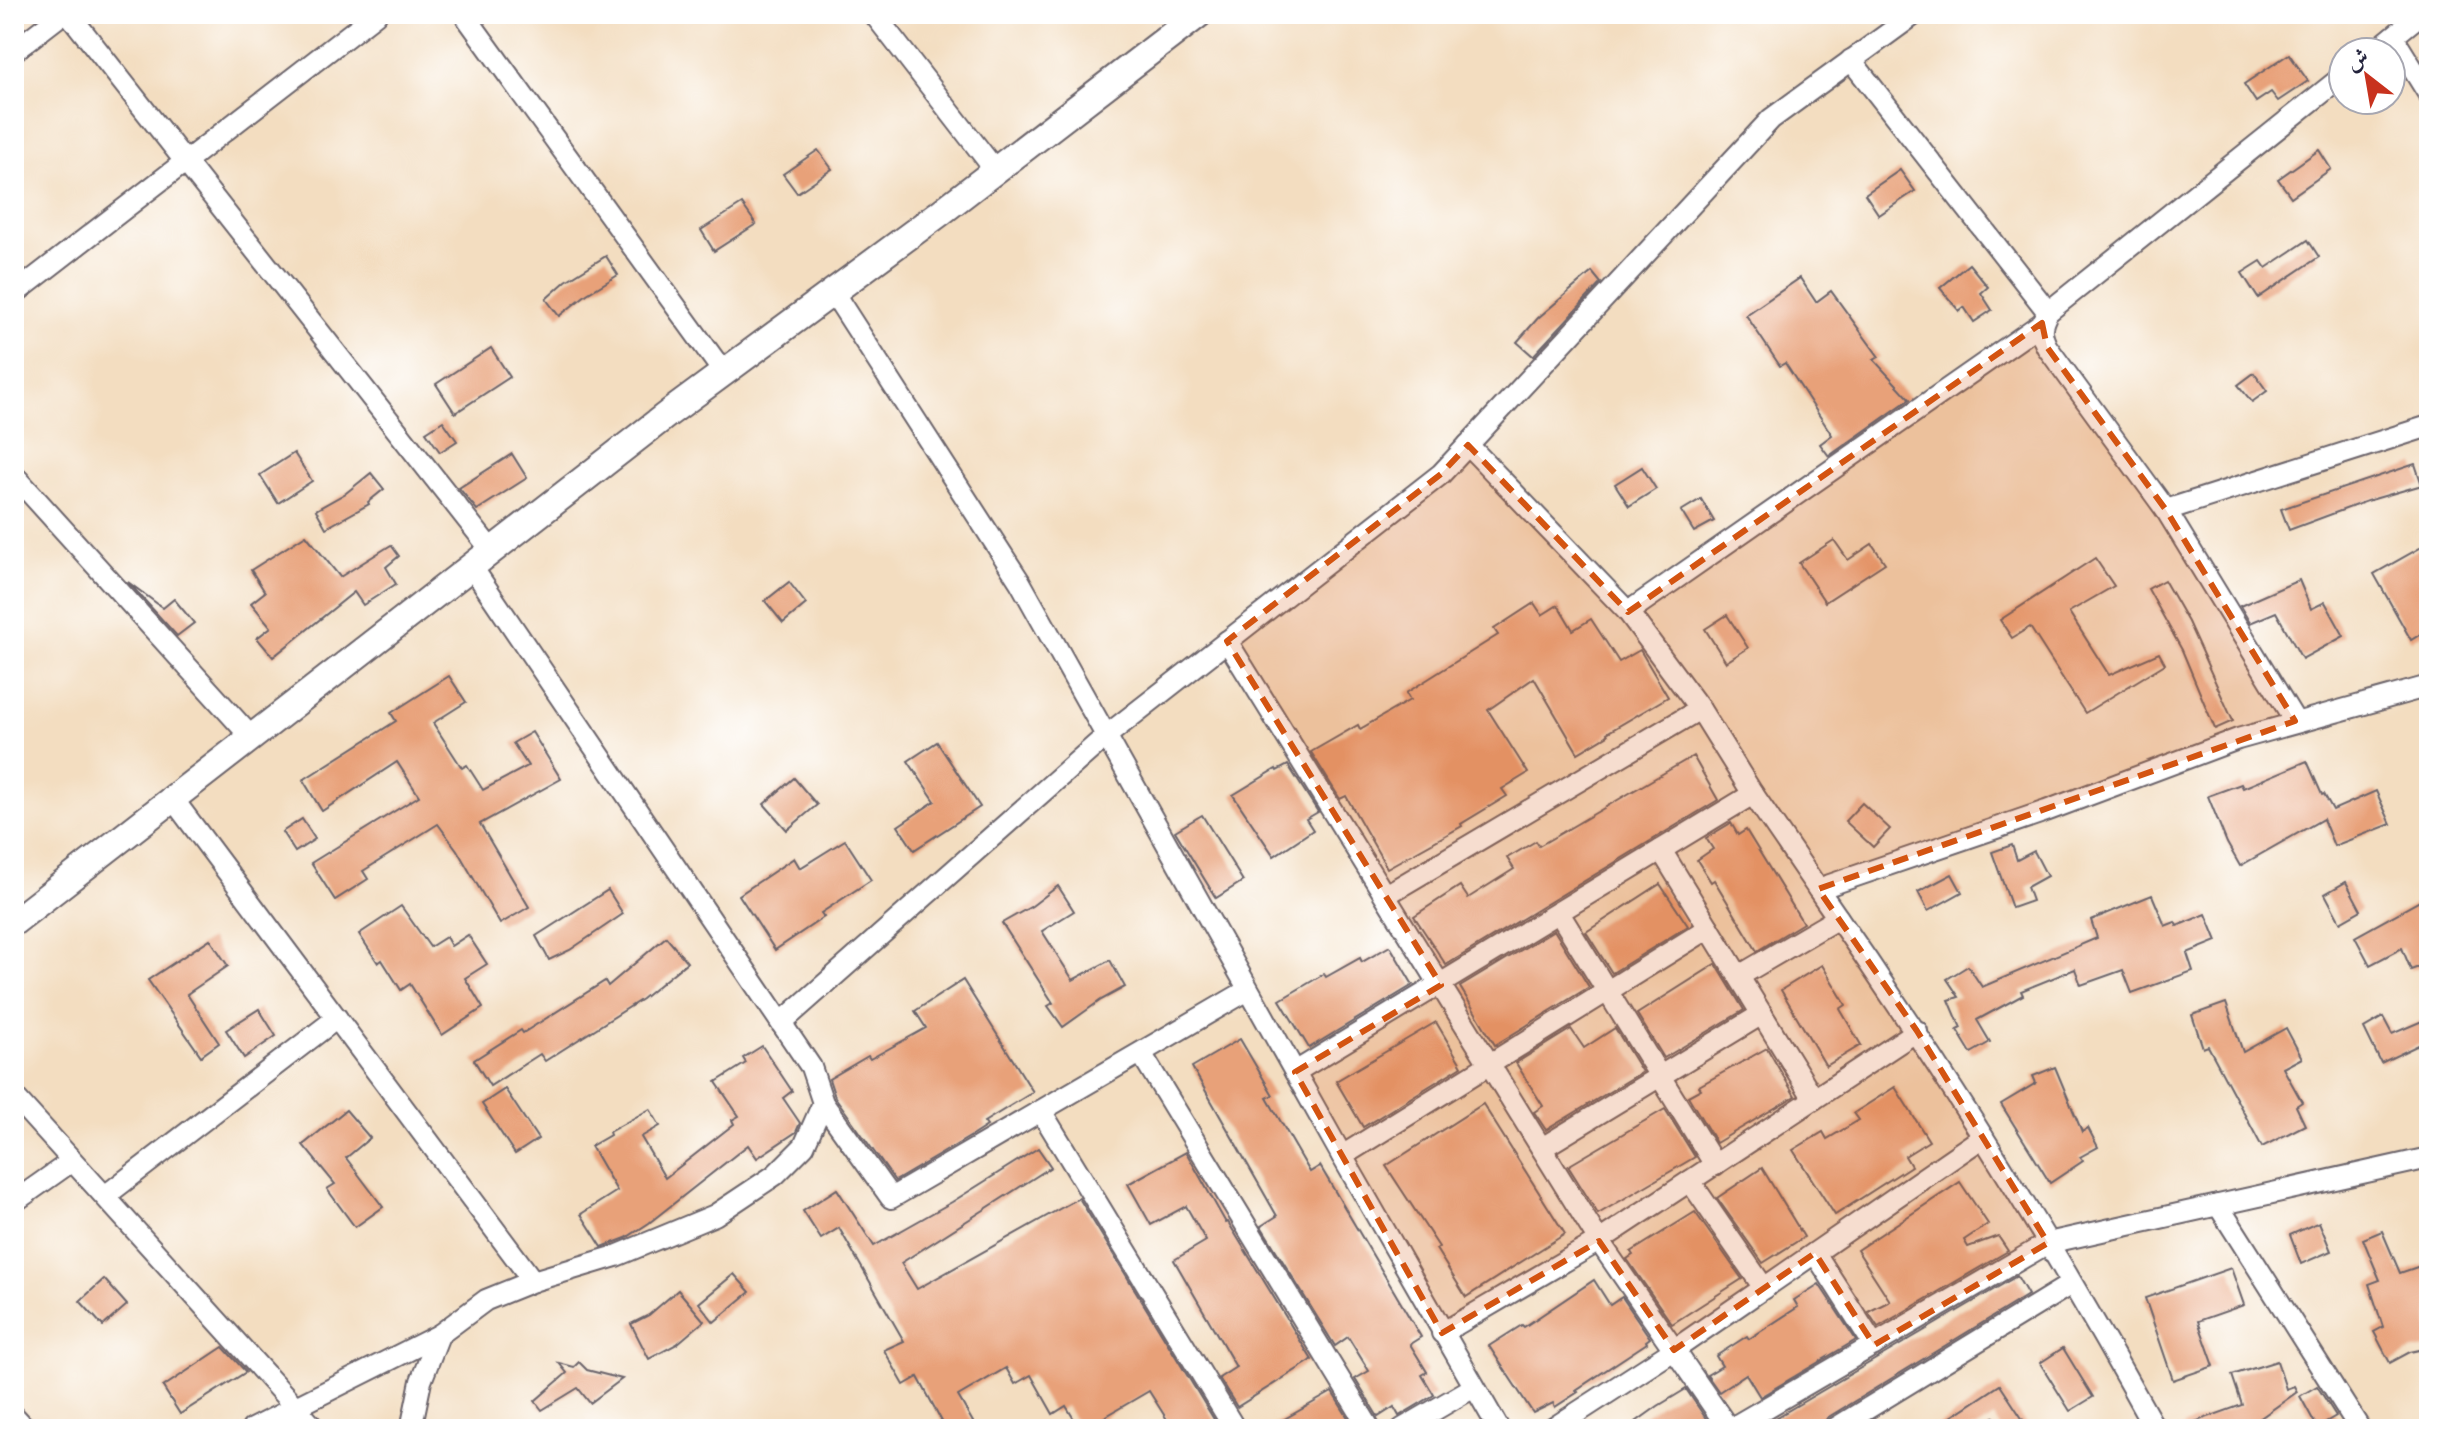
<svg xmlns="http://www.w3.org/2000/svg" width="2443" height="1443" font-family="Alegreya,Amiri,serif">
  <rect width="100%" height="100%" fill="#fff"/>
  <filter id="ink" filterUnits="userSpaceOnUse"><feTurbulence type="fractalNoise" baseFrequency=".0125" numOctaves="2"/><feDisplacementMap in="SourceGraphic" scale="16" xChannelSelector="R" yChannelSelector="G"/><feConvolveMatrix kernelMatrix="1 2 1 2 8 2 1 2 1" color-interpolation-filters="sRGB"/></filter>
  <filter id="wash" filterUnits="userSpaceOnUse"><feTurbulence type="fractalNoise" baseFrequency=".006" numOctaves="4" result="noise"/><feDisplacementMap in="SourceGraphic" scale="32" xChannelSelector="R" yChannelSelector="G"/><feGaussianBlur stdDeviation="1.8" result="paint"/><feColorMatrix in="noise" values="0 0 0 0 0 0 0 0 0 0 0 0 0 0 0 0 0 1.4 0 .05"/><feComposite in="paint" operator="in"/></filter>
  <g filter="url(#wash)">
    <rect width="100%" height="100%" fill="#f3ddc0"/>
    <g id="blocks">
      <g fill="#e8a179">
        <polygon points="2289,54 2308,81 2278,101 2271,92 2256,102 2244,84"/>
        <polygon points="818,150 832,169 797,193 783,174"/>
        <polygon points="2319,150 2331,169 2291,197 2278,179"/>
        <polygon points="1900,170 1915,191 1879,215 1865,194"/>
        <polygon points="742,204 756,224 714,251 701,230"/>
        <polygon points="2308,240 2319,257 2258,298 2242,273 2261,261 2266,268"/>
        <polygon points="606,256 618,275 587,294 559,316 546,299 566,281"/>
        <polygon points="1969,264 1988,287 1981,293 1992,310 1974,322 1964,307 1959,311 1940,288"/>
        <polygon points="1592,272 1601,283 1533,356 1517,342 1538,318"/>
        <polygon points="1800,278 1816,302 1831,291 1879,357 1874,360 1910,399 1829,456 1820,444 1832,435 1785,363 1780,366 1746,315"/>
        <polygon points="491,348 510,377 455,413 436,384"/>
        <polygon points="2254,373 2267,391 2252,402 2238,385"/>
        <polygon points="443,421 457,441 440,452 426,432"/>
        <polygon points="294,453 312,481 278,503 260,475"/>
        <polygon points="512,454 527,478 477,510 459,488"/>
        <polygon points="2415,464 2422,485 2367,501 2289,530 2281,509"/>
        <polygon points="1642,467 1656,489 1629,506 1615,484"/>
        <polygon points="371,473 384,489 368,502 369,504 326,528 316,510 346,493"/>
        <polygon points="1701,499 1714,521 1694,532 1681,511"/>
        <polygon points="306,535 340,577 391,545 399,556 386,567 396,584 363,605 354,592 273,657 257,638 271,627 251,603 265,592 251,570"/>
        <polygon points="1834,540 1848,560 1872,544 1885,563 1825,602 1799,563"/>
        <polygon points="2429,543 2429,629 2411,640 2374,574"/>
        <polygon points="2095,558 2114,586 2069,612 2109,675 2159,653 2165,664 2085,713 2030,627 2012,638 2000,620"/>
        <polygon points="2164,580 2188,622 2233,721 2215,729 2182,650 2148,589"/>
        <polygon points="2299,580 2311,609 2325,602 2344,636 2302,659 2276,612 2250,623 2240,606"/>
        <polygon points="128,582 163,608 174,599 194,623 177,636"/>
        <polygon points="789,582 806,604 783,623 765,601"/>
        <polygon points="1534,603 1542,615 1558,605 1573,630 1591,619 1619,662 1640,650 1668,697 1607,733 1608,735 1578,753 1534,678 1488,710 1528,773 1502,789 1507,796 1461,824 1462,826 1387,868 1346,796 1340,799 1311,752 1358,725 1360,729 1410,700 1406,693 1498,635 1494,629"/>
        <polygon points="1727,615 1748,648 1726,662 1705,629"/>
        <polygon points="449,676 466,702 433,723 462,768 467,765 483,790 528,766 513,743 532,732 561,779 480,824 529,907 500,924 457,850 438,824 363,871 368,879 335,900 311,863 419,796 397,762 322,811 303,780 396,721 391,713"/>
        <polygon points="937,742 980,807 914,850 898,826 935,801 908,761"/>
        <polygon points="1693,756 1718,800 1446,965 1414,916 1460,886 1468,898 1514,869 1507,858 1536,841 1539,846"/>
        <polygon points="2307,761 2322,795 2324,794 2333,810 2376,791 2391,824 2334,846 2323,819 2240,866 2227,843 2208,796 2241,784 2243,788"/>
        <polygon points="1288,765 1318,812 1306,819 1313,830 1274,856 1233,795 1276,769 1277,771"/>
        <polygon points="794,778 817,805 787,830 764,804"/>
        <polygon points="1862,803 1890,829 1873,847 1845,821"/>
        <polygon points="1202,815 1243,881 1216,898 1175,831"/>
        <polygon points="302,819 315,839 295,852 282,832"/>
        <polygon points="1731,823 1738,835 1746,830 1803,923 1757,951 1714,880 1711,882 1697,860 1713,849 1706,838"/>
        <polygon points="845,840 871,880 821,913 824,917 775,950 739,895 794,858 800,868"/>
        <polygon points="2012,845 2017,860 2034,851 2047,876 2027,887 2032,901 2012,908 1992,852"/>
        <polygon points="1952,874 1962,892 1928,911 1918,892"/>
        <polygon points="2346,882 2361,910 2340,922 2325,894"/>
        <polygon points="1660,884 1688,926 1612,973 1586,932"/>
        <polygon points="1058,886 1074,911 1042,931 1073,980 1110,960 1125,987 1101,1000 1063,1027 1048,1006 1053,1003 1002,923 1032,906"/>
        <polygon points="608,890 623,914 570,950 549,960 536,936"/>
        <polygon points="2152,895 2165,926 2175,922 2177,926 2206,914 2217,941 2187,953 2193,971 2132,993 2123,970 2081,985 2075,969 2021,991 2023,995 1977,1020 1990,1042 1971,1053 1957,1030 1961,1028 1949,1000 1959,997 1947,979 1968,966 1982,987 2097,938 2091,920"/>
        <polygon points="2429,896 2429,963 2411,970 2402,948 2370,965 2355,937"/>
        <polygon points="401,906 430,947 446,937 451,946 468,935 487,964 465,978 483,1008 442,1035 410,984 401,990 382,960 378,963 359,934"/>
        <polygon points="1554,930 1589,987 1495,1045 1460,987"/>
        <polygon points="666,937 687,962 642,999 545,1061 540,1054 490,1086 474,1060 521,1030 523,1033 605,981 608,986"/>
        <polygon points="210,939 228,966 187,994 219,1043 201,1056 148,980"/>
        <polygon points="1390,946 1413,985 1309,1048 1280,1000 1324,974 1326,977 1360,958 1362,962"/>
        <polygon points="1716,964 1744,1010 1664,1058 1637,1014"/>
        <polygon points="1822,965 1846,1005 1840,1009 1861,1045 1826,1066 1781,990"/>
        <polygon points="963,980 1033,1092 984,1122 987,1126 973,1135 895,1181 835,1097 829,1079 868,1056 870,1059 926,1028 915,1011"/>
        <polygon points="2226,1003 2243,1052 2286,1028 2302,1058 2283,1068 2302,1102 2296,1106 2305,1125 2262,1147 2208,1046 2203,1048 2192,1015"/>
        <polygon points="259,1009 276,1036 244,1058 226,1030"/>
        <polygon points="2383,1017 2392,1034 2429,1018 2429,1040 2381,1063 2364,1028"/>
        <polygon points="1436,1022 1462,1066 1363,1127 1336,1081"/>
        <polygon points="1615,1028 1642,1072 1546,1130 1534,1112 1543,1106 1516,1063 1571,1029 1584,1048"/>
        <polygon points="1240,1039 1273,1095 1267,1098 1310,1172 1320,1166 1421,1337 1410,1344 1427,1372 1422,1375 1434,1395 1399,1416 1394,1407 1378,1417 1355,1379 1369,1371 1348,1337 1335,1346 1261,1226 1277,1216 1192,1067"/>
        <polygon points="762,1046 792,1091 783,1098 800,1123 796,1132 757,1158 748,1145 649,1223 626,1238 602,1247 581,1214 617,1191 591,1146 610,1135 609,1132 650,1109 660,1126 641,1137 665,1178 734,1124 732,1120 739,1116 716,1082 746,1063 743,1058"/>
        <polygon points="1767,1048 1795,1096 1716,1143 1688,1096 1701,1089 1699,1086"/>
        <polygon points="2055,1067 2082,1132 2088,1128 2098,1147 2080,1157 2083,1161 2050,1183 2001,1104 2036,1083 2033,1076"/>
        <polygon points="1895,1087 1929,1141 1905,1156 1911,1166 1835,1215 1793,1150 1823,1132 1827,1139 1859,1120 1854,1113"/>
        <polygon points="505,1089 538,1139 515,1154 482,1104"/>
        <polygon points="1483,1104 1565,1234 1466,1297 1436,1249 1439,1247 1386,1166"/>
        <polygon points="1665,1109 1695,1157 1598,1214 1568,1166"/>
        <polygon points="346,1110 370,1138 346,1158 383,1207 355,1227 327,1189 335,1184 303,1145"/>
        <polygon points="1038,1148 1051,1167 901,1263 917,1289 1079,1198 1215,1421 1202,1429 1173,1429 1149,1391 1084,1429 1080,1429 1066,1406 1053,1414 1031,1375 1015,1384 1006,1368 958,1396 977,1429 946,1429 918,1377 904,1385 884,1350 904,1341 839,1228 821,1239 803,1211 837,1189 874,1246 952,1202"/>
        <polygon points="1186,1152 1226,1223 1228,1222 1312,1360 1237,1407 1219,1378 1236,1367 1174,1260 1206,1241 1186,1206 1151,1225 1128,1184"/>
        <polygon points="1762,1168 1804,1237 1763,1263 1717,1198"/>
        <polygon points="1960,1182 1988,1224 1964,1240 1968,1247 1998,1236 2008,1251 1878,1327 1868,1312 1890,1301 1857,1250"/>
        <polygon points="1695,1212 1742,1279 1672,1324 1627,1259 1633,1255 1631,1252"/>
        <polygon points="2319,1222 2331,1251 2301,1264 2290,1235"/>
        <polygon points="2382,1231 2400,1273 2429,1263 2429,1348 2410,1352 2390,1363 2374,1332 2383,1327 2369,1284 2380,1280 2363,1239"/>
        <polygon points="2231,1268 2244,1305 2198,1321 2214,1366 2173,1380 2145,1298"/>
        <polygon points="734,1274 750,1292 714,1322 699,1303"/>
        <polygon points="2017,1276 2028,1295 1827,1418 1821,1429 1780,1429 1774,1419"/>
        <polygon points="104,1279 127,1305 103,1326 80,1301"/>
        <polygon points="1594,1280 1610,1305 1622,1297 1650,1338 1646,1341 1647,1343 1576,1390 1578,1392 1555,1407 1553,1403 1533,1413 1489,1346 1522,1325 1524,1327"/>
        <polygon points="1819,1284 1856,1340 1760,1397 1746,1374 1719,1392 1707,1375 1722,1366 1716,1356 1747,1336 1749,1339 1798,1307 1794,1300"/>
        <polygon points="678,1290 704,1321 677,1344 649,1359 631,1324 649,1315"/>
        <polygon points="223,1347 246,1372 180,1414 163,1387"/>
        <polygon points="2063,1348 2093,1397 2070,1411 2040,1363"/>
        <polygon points="2277,1361 2286,1389 2294,1386 2297,1392 2245,1429 2184,1429 2183,1426 2242,1405 2232,1375"/>
        <polygon points="579,1362 587,1370 622,1379 590,1403 578,1388 542,1410 535,1401 567,1373 559,1363 574,1367"/>
        <polygon points="2000,1385 2029,1429 2001,1429 1994,1417 1975,1429 1933,1429"/>
        <polygon points="2317,1386 2336,1416 2317,1427 2300,1396"/>
        <polygon points="1686,1389 1713,1429 1626,1429 1658,1406"/>
        <polygon points="1332,1392 1355,1429 1267,1429"/>
      </g>
    </g>
  </g>
  <g filter="url(#ink)">
    <use href="#blocks" fill-opacity="0" stroke="#6b636a" stroke-width="2"/>
    <g fill="none" stroke-linecap="round" stroke-linejoin="round">
      <defs>
        <g id="minor">
          <polyline points="69,14 492,551"/>
          <polyline points="464,14 724,373"/>
          <polyline points="874,14 995,170"/>
          <polyline points="2393,37 2429,95"/>
          <polyline points="14,51 62,14"/>
          <polyline points="2374,52 2421,14"/>
          <polyline points="1851,60 2048,312"/>
          <polyline points="833,292 1020,582 1342,1156 1499,1429"/>
          <polyline points="14,294 376,14"/>
          <polyline points="14,475 252,738"/>
          <polyline points="2166,510 2429,426"/>
          <polyline points="1628,612 2042,323"/>
          <polyline points="1227,641 1599,1241 1729,1429"/>
          <polyline points="1700,709 1753,794 1818,889"/>
          <path d="M2295,721L2166,510L2047,347C2040,333 2040,326 2048,312L2343,76"/>
          <polyline points="173,799 533,1281"/>
          <polyline points="1661,850 1814,1099"/>
          <polyline points="1386,895 1700,709 1628,612 1468,445"/>
          <polyline points="1559,913 1715,1165"/>
          <polyline points="1739,976 1838,918"/>
          <polyline points="781,1023 1106,736 1441,474 1771,119 1915,14"/>
          <polyline points="1141,1053 1370,1429"/>
          <polyline points="1295,1072 1753,794"/>
          <polyline points="14,1096 315,1429"/>
          <polyline points="823,1103 891,1198 1248,990"/>
          <polyline points="1041,1111 1235,1429"/>
          <polyline points="1542,1148 1762,1014"/>
          <polyline points="1342,1156 1709,928"/>
          <polyline points="1690,1181 1764,1288"/>
          <polyline points="105,1196 337,1018"/>
          <polyline points="14,1202 72,1161"/>
          <polyline points="2218,1205 2360,1429"/>
          <polyline points="1815,1253 1874,1345"/>
          <polyline points="1442,1333 1599,1241 1917,1031"/>
          <polyline points="14,1416 26,1429"/>
          <polyline points="252,1429 439,1335"/>
          <polyline points="411,1429 421,1381 439,1335 486,1300 533,1281 616,1256 715,1215 775,1175 804,1146 823,1103 811,1067 472,567"/>
          <polyline points="1402,1429 1474,1387"/>
          <polyline points="1552,1429 1674,1350 1983,1137"/>
          <polyline points="1730,1429 2048,1243 2429,1158"/>
          <polyline points="1834,1429 2071,1284"/>
          <path d="M2155,1429C2053,1243 1940,1063 1818,889L2046,811L2238,739L2429,686"/>
        </g>
        <polyline id="tertiary" points="14,922 669,413 940,213 1199,14"/>
      </defs>
      <use href="#minor" stroke="#6b636a" stroke-width="24"/>
      <use href="#tertiary" stroke="#6b636a" stroke-width="30"/>
      <use href="#minor" stroke="#fff" stroke-width="20"/>
      <use href="#tertiary" stroke="#fff" stroke-width="26"/>
    </g>
  </g>
  <path fill="#d45411" fill-opacity="0.2" stroke="#d45411" stroke-width="6" stroke-dasharray="16 10" stroke-linejoin="round" d="M2042,323L2047,347L2166,510L2295,721L1818,889L1917,1031L2048,1243L1874,1345L1815,1253L1674,1350L1599,1241L1442,1333L1295,1072L1441,985L1227,641L1441,474L1468,445L1628,612Z"/>
  <rect width="2443" height="1443" fill="none" stroke="#fff" stroke-width="48"/>
  <g transform="translate(2367 76) rotate(329)"><circle r="38" fill="#ffffff" stroke="#a7a7b1" stroke-width="2"/>
  <path d="M0-6L14 30L0 20L-14 30Z" fill="#c8321e"/>
  <text y="-12" font-size="22" font-weight="bold" text-anchor="middle" fill="#22223b">ش</text>
  </g>
</svg>
